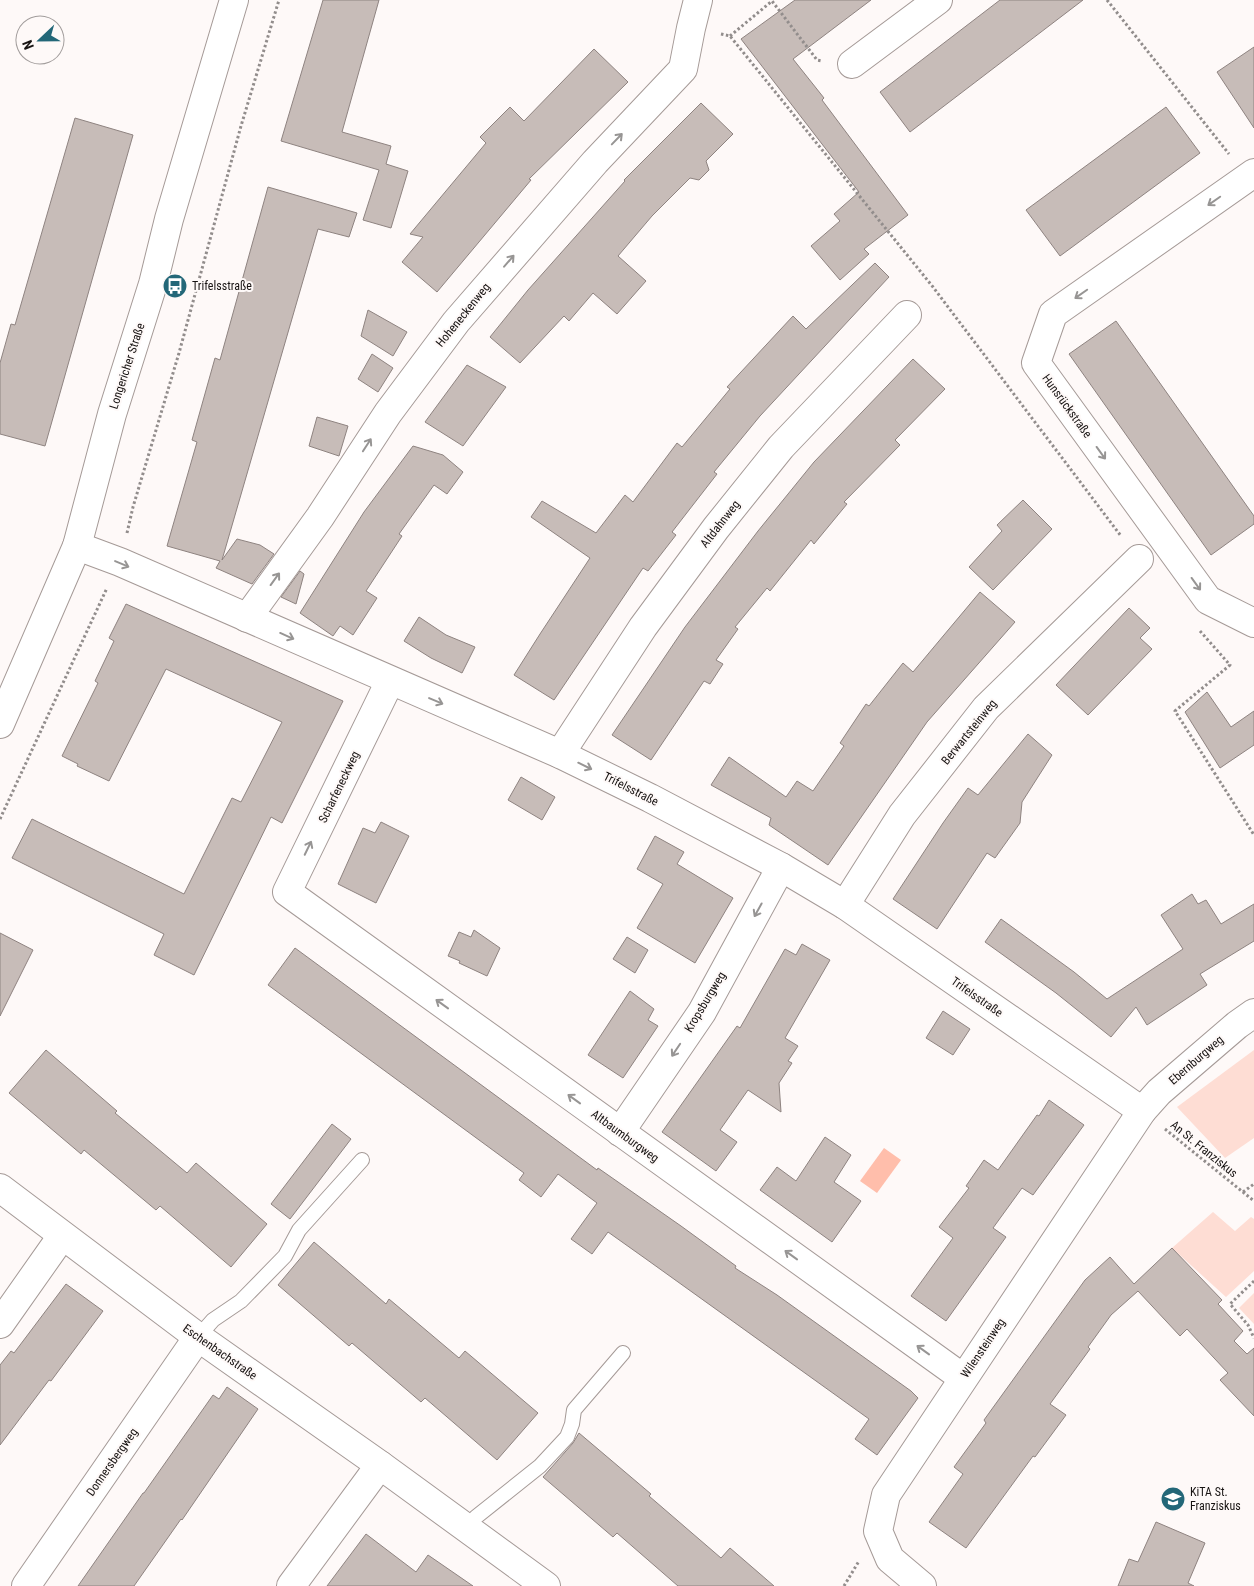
<svg xmlns="http://www.w3.org/2000/svg" width="1254" height="1586" font-family="'Roboto Condensed',sans-serif">
  <rect width="100%" height="100%" fill="#fef9f8"/>
  <g fill="#feddd4">
    <polygon points="1254,1050 1254,1138 1225,1158 1177,1107"/>
    <polygon points="1213,1212 1235,1231 1251,1217 1254,1219 1254,1271 1226,1297 1172,1248"/>
    <polygon points="1254,1293 1254,1324 1239,1308"/>
  </g>
  <polygon fill="#ffbeab" points="884,1148 901,1160 877,1193 860,1181"/>
  <g fill="#c7bcb8" stroke="#8e8380">
    <polygon points="323,0 379,0 342,132 391,146 386,164 408,171 391,228 363,220 379,170 281,141"/>
    <polygon points="795,0 871,0 793,59 824,98 822,100 908,215 864,249 869,254 840,280 811,246 840,221 834,214 859,192 741,39"/>
    <polygon points="1000,0 1083,0 910,132 880,92"/>
    <polygon points="1254,47 1254,128 1217,72"/>
    <polygon points="594,49 628,82 529,179 531,180 437,292 402,262 423,237 410,234 486,143 480,137 510,107 524,121"/>
    <polygon points="701,103 733,134 706,161 709,170 699,180 690,178 652,216 618,256 646,281 617,314 593,293 569,321 564,316 520,363 490,337 528,290 625,181 624,180"/>
    <polygon points="1166,107 1200,153 1060,256 1026,210"/>
    <polygon points="75,118 133,135 45,446 0,434 0,363 11,324 15,325"/>
    <polygon points="268,187 357,213 349,237 318,229 222,560 237,539 260,545 274,554 252,584 216,568 220,561 167,546 197,442 192,440 215,358 220,360"/>
    <polygon points="875,263 889,277 760,416 714,472 717,474 672,532 676,535 648,571 643,568 554,700 514,675 540,634 590,558 531,517 542,501 596,533 625,495 633,502 677,443 682,447 730,389 727,387 793,316 806,329"/>
    <polygon points="368,310 407,332 393,356 361,336"/>
    <polygon points="1116,321 1254,516 1254,524 1211,555 1069,354"/>
    <polygon points="372,354 393,368 378,392 358,379"/>
    <polygon points="913,359 945,389 895,440 900,445 844,502 847,504 814,544 811,540 770,591 767,588 735,627 738,629 716,660 723,664 710,684 704,681 651,760 612,735 685,627 758,531 814,462"/>
    <polygon points="467,365 506,387 463,446 425,422"/>
    <polygon points="317,417 348,426 339,456 309,446"/>
    <polygon points="413,446 443,455 463,472 447,494 434,485 399,534 402,536 366,591 377,598 353,635 340,626 333,636 300,613 364,512"/>
    <polygon points="1023,500 1052,529 993,590 969,567 1002,531 997,525"/>
    <polygon points="300,571 304,574 296,604 281,597"/>
    <polygon points="980,592 1015,622 927,722 828,865 769,825 771,818 711,785 729,757 786,797 797,781 813,791 844,746 840,743 866,704 869,706 903,663 913,672"/>
    <polygon points="126,604 343,701 282,823 271,817 194,975 154,955 164,934 12,858 32,819 184,894 232,798 241,802 282,722 166,669 109,781 77,766 78,764 62,756 98,683 95,681 114,641 109,638"/>
    <polygon points="1129,608 1150,628 1140,638 1152,649 1088,715 1056,685"/>
    <polygon points="419,617 446,635 475,647 462,673 431,658 404,641"/>
    <polygon points="1207,692 1231,727 1254,711 1254,745 1220,768 1185,712"/>
    <polygon points="1028,734 1052,755 1022,802 1020,823 995,858 987,853 937,929 893,899 943,823 968,788 978,795"/>
    <polygon points="521,777 555,797 542,820 508,800"/>
    <polygon points="381,822 409,836 376,903 338,884 363,828 375,833"/>
    <polygon points="655,836 684,852 677,864 733,898 695,963 637,928 663,884 637,869"/>
    <polygon points="1192,894 1198,904 1206,900 1221,924 1254,904 1254,941 1200,974 1207,985 1147,1025 1136,1007 1111,1037 1056,993 985,942 1001,919 1074,972 1107,999 1183,949 1161,915"/>
    <polygon points="474,930 500,948 487,976 459,963 460,961 448,956 459,932 471,937"/>
    <polygon points="0,933 33,950 0,1016"/>
    <polygon points="627,937 648,950 635,973 613,959"/>
    <polygon points="802,944 830,960 785,1038 798,1046 788,1061 792,1063 779,1083 781,1112 748,1090 720,1130 737,1142 716,1171 662,1132 737,1026 740,1028 785,949 796,955"/>
    <polygon points="295,948 597,1170 598,1168 681,1226 736,1266 735,1268 777,1295 911,1391 918,1398 877,1455 855,1439 869,1419 646,1259 608,1232 592,1254 571,1239 597,1203 558,1174 541,1197 519,1180 524,1173 268,985"/>
    <polygon points="630,991 654,1009 648,1020 658,1026 623,1078 588,1055"/>
    <polygon points="943,1011 970,1029 953,1055 926,1038"/>
    <polygon points="46,1050 117,1111 115,1113 187,1173 196,1163 267,1224 231,1267 160,1206 156,1210 84,1150 81,1154 9,1093"/>
    <polygon points="1049,1100 1084,1125 1033,1195 1022,1188 993,1228 1006,1237 946,1321 911,1296 953,1238 939,1227 969,1188 966,1186 984,1160 998,1170 1037,1115 1039,1116"/>
    <polygon points="332,1124 351,1139 290,1219 271,1204"/>
    <polygon points="825,1137 851,1155 834,1182 861,1201 832,1242 760,1190 777,1167 796,1181"/>
    <polygon points="314,1242 386,1304 389,1299 459,1358 465,1351 538,1413 497,1460 425,1398 421,1402 352,1343 349,1346 278,1285"/>
    <polygon points="1172,1248 1222,1300 1218,1304 1243,1331 1234,1341 1247,1354 1254,1348 1254,1416 1220,1380 1228,1373 1187,1329 1180,1336 1138,1291 1111,1315 1088,1347 1090,1349 1050,1404 1066,1415 1035,1457 1033,1456 966,1548 929,1522 963,1474 954,1467 986,1423 984,1420 1085,1280 1110,1257 1134,1284"/>
    <polygon points="66,1284 103,1311 51,1381 49,1380 0,1445 0,1365 11,1351 14,1353"/>
    <polygon points="227,1387 258,1409 182,1520 181,1519 134,1586 78,1586 143,1493 144,1493 213,1395 219,1399"/>
    <polygon points="579,1433 651,1494 649,1496 721,1558 730,1548 774,1586 678,1586 617,1533 613,1537 543,1477 573,1443"/>
    <polygon points="1156,1522 1205,1543 1188,1583 1194,1586 1118,1586 1129,1559 1138,1562"/>
    <polygon points="366,1534 416,1572 428,1555 473,1586 327,1586"/>
  </g>
  <g fill="none" stroke-linecap="round" stroke-linejoin="round">
    <defs>
      <g id="lane">
        <polyline points="198,1337 213,1320 241,1301 285,1256 299,1230 362,1160"/>
        <polyline points="467,1528 476,1517 540,1466 567,1437 572,1424 574,1410 623,1353"/>
      </g>
      <g id="street">
        <polyline points="852,64 938,0"/>
        <polyline points="1254,173 1053,314 1036,363 1208,600 1254,623"/>
        <polyline points="77,546 120,562 560,754 650,798 781,867 845,905 1142,1111"/>
        <polyline points="247,618 320,517 388,413 456,322 595,162 683,69 691,28 698,0"/>
        <polyline points="390,681 287,892 963,1378"/>
        <polyline points="560,754 643,627 716,528 781,447 907,315"/>
        <polyline points="845,905 902,815 986,708 1139,559"/>
        <polyline points="620,1132 702,1012 781,867"/>
        <polyline points="0,1188 198,1337 380,1465 546,1586"/>
        <polyline points="0,1324 62,1236"/>
        <polyline points="26,1586 198,1337"/>
        <polyline points="291,1586 380,1465"/>
        <polyline points="922,1586 890,1559 878,1531 886,1495 1142,1111 1159,1092 1237,1025 1254,1013"/>
      </g>
      <polyline id="secondary" points="0,724 77,546 112,414 153,284 169,219 234,0"/>
    </defs>
    <use href="#lane" stroke="#a59a97" stroke-width="16"/>
    <use href="#street" stroke="#a59a97" stroke-width="30"/>
    <use href="#secondary" stroke="#a59a97" stroke-width="30"/>
    <g stroke="#928d8c" stroke-width="3" stroke-dasharray="2.5 2.5" stroke-linecap="butt">
      <polyline points="1107,0 1229,154"/>
      <polyline points="721,34 730,36 933,287 1121,536"/>
      <polyline points="730,36 772,1 817,60 822,61"/>
      <polyline points="127,533 133,507 179,353 241,126 279,0"/>
      <polyline points="1200,631 1230,665 1175,711 1254,835"/>
      <polyline points="0,819 107,588"/>
      <polyline points="1165,1129 1254,1201"/>
      <polyline points="1243,1192 1254,1184"/>
      <polyline points="1254,1281 1230,1304 1248,1325 1254,1338"/>
      <polyline points="844,1586 859,1561"/>
    </g>
    <use href="#lane" stroke="#fff" stroke-width="14"/>
    <use href="#street" stroke="#fff" stroke-width="28"/>
    <use href="#secondary" stroke="#fff" stroke-width="28"/>
  </g>
  <defs><path id="oneway-shaft" d="M-6 0H5M1.5-3L5.5 0L1.5 3" fill="none" stroke-width="1.6" stroke-linecap="round" stroke-linejoin="round" transform="scale(1.25)"/></defs>
  <g stroke="#979594">
    <use href="#oneway-shaft" transform="translate(617 139) rotate(-46)"/>
    <use href="#oneway-shaft" transform="translate(1214 201) rotate(145)"/>
    <use href="#oneway-shaft" transform="translate(509 261) rotate(-49)"/>
    <use href="#oneway-shaft" transform="translate(1081 294) rotate(145)"/>
    <use href="#oneway-shaft" transform="translate(367 445) rotate(-57)"/>
    <use href="#oneway-shaft" transform="translate(1101 453) rotate(54)"/>
    <use href="#oneway-shaft" transform="translate(122 564) rotate(23)"/>
    <use href="#oneway-shaft" transform="translate(275 579) rotate(-54)"/>
    <use href="#oneway-shaft" transform="translate(1196 584) rotate(54)"/>
    <use href="#oneway-shaft" transform="translate(287 636) rotate(24)"/>
    <use href="#oneway-shaft" transform="translate(436 701) rotate(23)"/>
    <use href="#oneway-shaft" transform="translate(585 766) rotate(26)"/>
    <use href="#oneway-shaft" transform="translate(308 848) rotate(-64)"/>
    <use href="#oneway-shaft" transform="translate(758 910) rotate(119)"/>
    <use href="#oneway-shaft" transform="translate(442 1004) rotate(-144)"/>
    <use href="#oneway-shaft" transform="translate(676 1050) rotate(124)"/>
    <use href="#oneway-shaft" transform="translate(574 1099) rotate(-144)"/>
    <use href="#oneway-shaft" transform="translate(791 1255) rotate(-144)"/>
    <use href="#oneway-shaft" transform="translate(923 1350) rotate(-144)"/>
  </g>
  <defs>
    <symbol id="bus-disc" viewBox="-11 -11 22 22"><circle r="9.5" fill="#236778" stroke="#fef9f8"/><path d="M-5-6H5V4H4V6H2V4H-2V6H-4V4H-5ZM-3.5-4V0h7V-4ZM-3.5 1.2v1.5H-2V1.2ZM2 1.2v1.5H3.5V1.2Z" fill="#fff"/></symbol>
    <symbol id="school-disc" viewBox="-11 -11 22 22"><circle r="9.5" fill="#236778" stroke="#fef9f8"/><path d="M0-5L7-2L0 1L-7-2ZM-4 1L0 2.5L4 1V4Q0 6-4 4Z" fill="#fff"/></symbol>
  </defs>
  <g fill-rule="evenodd">
    <use href="#bus-disc" x="161" y="272" width="28" height="28"/>
    <use href="#school-disc" x="1159" y="1485" width="28" height="28"/>
  </g>
  <g text-anchor="middle" stroke-width="4" stroke-linejoin="round" paint-order="stroke">
    <g font-size="12" fill="#171312" stroke="#fef9f8" text-anchor="start">
      <text x="192" y="290">Trifelsstraße</text>
      <text x="1190" y="1496">KiTA St.<tspan x="1190" dy="14">Franziskus</tspan></text>
    </g>
    <g font-size="12" fill="#171312" stroke="#fef9f8">
      <text transform="translate(463 315) rotate(-51)" y="4">Hoheneckenweg</text>
      <text transform="translate(127 366) rotate(-72)" y="4">Longericher Straße</text>
      <text transform="translate(1067 406) rotate(54)" y="4">Hunsrückstraße</text>
      <text transform="translate(720 524) rotate(-52)" y="4">Altdahnweg</text>
      <text transform="translate(969 732) rotate(-51)" y="4">Berwartsteinweg</text>
      <text transform="translate(339 787) rotate(-64)" y="4">Scharfeneckweg</text>
      <text transform="translate(631 789) rotate(27)" y="4">Trifelsstraße</text>
      <text transform="translate(977 997) rotate(35)" y="4">Trifelsstraße</text>
      <text transform="translate(705 1002) rotate(-59)" y="4">Kropsburgweg</text>
      <text transform="translate(1196 1060) rotate(-41)" y="4">Ebernburgweg</text>
      <text transform="translate(625 1136) rotate(36)" y="4">Altbaumburgweg</text>
      <text transform="translate(1204 1149) rotate(39)" y="4">An St. Franziskus</text>
      <text transform="translate(983 1348) rotate(-56)" y="4">Wilensteinweg</text>
      <text transform="translate(220 1352) rotate(35)" y="4">Eschenbachstraße</text>
      <text transform="translate(112 1462) rotate(-55)" y="4">Donnersbergweg</text>
    </g>
  </g>
  <g transform="translate(40 40) rotate(248)"><circle r="24" fill="#fef9f8" stroke="#a29d9c"/>
  <path d="M0-4L9 19L0 12L-9 19Z" fill="#236778"/>
  <text y="-8" font-size="14" font-weight="bold" text-anchor="middle" fill="#171312">N</text>
  </g>
</svg>
